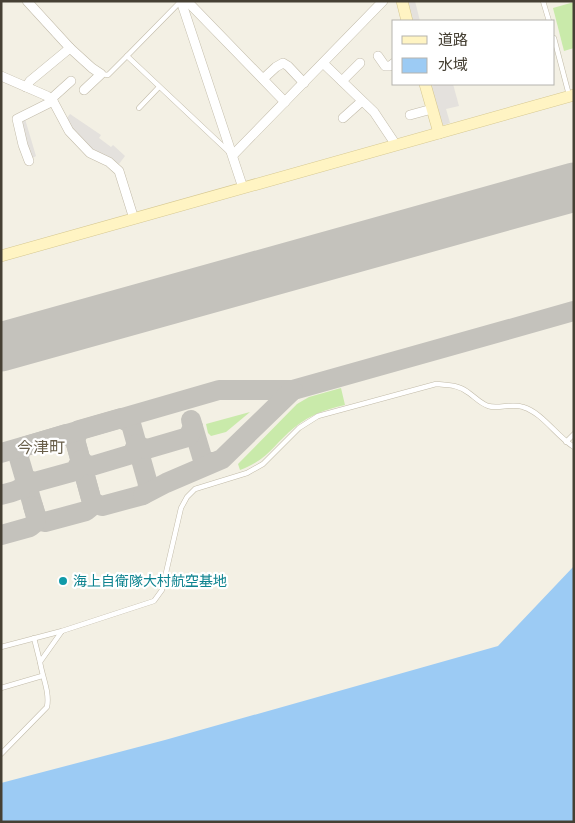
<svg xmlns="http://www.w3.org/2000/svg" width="575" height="823" font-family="Inter,'Noto Sans JP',sans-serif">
  <rect width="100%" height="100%" fill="#f3f0e4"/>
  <g fill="#c9eaaa">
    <polygon points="574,2 574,48 564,51 553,8"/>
    <path d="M341,388L345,405C324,410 312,414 295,427C273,445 269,459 240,470L238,464L297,404L309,397Z"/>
    <polygon points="250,412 226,432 211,436 208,433 206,424"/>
  </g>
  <g fill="#e4e1dd">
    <polygon points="407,1 415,1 420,21 412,21"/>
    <polygon points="439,84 453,84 459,106 446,109 450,123 441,126 430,86"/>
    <polygon points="70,114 101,135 99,138 111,147 113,145 125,156 119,164 113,159 89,148 70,128 67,118"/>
    <polygon points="25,119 36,156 30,160 18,121"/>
  </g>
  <polygon fill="#9ccbf4" points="574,566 574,822 1,822 1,783 165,740 498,646"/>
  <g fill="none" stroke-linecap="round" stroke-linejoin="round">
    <g stroke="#c4c2bc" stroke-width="20">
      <polygon points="121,418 131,424 148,484 147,491 143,495 102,506 92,502 75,440 79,430"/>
      <polyline points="191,420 202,457 206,461 212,462"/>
      <polygon points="66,434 75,440 92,502 91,507 86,511 45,522 40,521 36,516 19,458 20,452 23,447"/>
      <polyline points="1,453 219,390 293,390 574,311"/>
      <path d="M1,495C11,492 25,491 25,479L35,482L75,471L81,460L85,464L92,466L132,454L137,444L141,447L147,449L188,437L193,427"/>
      <polyline points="143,495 166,483 222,459 293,390"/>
      <polyline points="1,535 30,527 35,523 36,516 33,506"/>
    </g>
    <polyline stroke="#c4c2bc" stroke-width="49" points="1,347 574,187"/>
    <defs>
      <g id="lane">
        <polyline points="181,1 127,56 228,151"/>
        <polyline points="543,1 549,21"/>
        <polyline points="554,38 569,95"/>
        <polyline points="101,74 108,75 127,56"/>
        <polyline points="139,108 159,87"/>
        <polyline points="566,442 574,434"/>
        <polyline points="34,638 40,662"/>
        <polyline points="1,647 62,631"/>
        <polyline points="1,688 42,676"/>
        <path d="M1,754L47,707C50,692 42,676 40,662L62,631L154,601L162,590L181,508L187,497L195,489L247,473L263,464L299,428L318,416L436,384C449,385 459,385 469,393C476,398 480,403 488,406C499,409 512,403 523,407C543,413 556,436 574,447"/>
      </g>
      <g id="street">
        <polyline points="181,1 243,188"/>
        <polyline points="187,1 285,102"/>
        <polyline points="70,48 92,68 101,74 84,90"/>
        <polyline points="378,56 385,66 390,66 394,63"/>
        <polyline points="323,63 374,112 396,145"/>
        <polyline points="1,76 47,96 53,101 69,131 90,153 109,162 119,171 134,219"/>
        <polyline points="263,79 276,67 283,63 288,66 304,83"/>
        <polyline points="342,81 360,63"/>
        <polyline points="26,87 30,81 70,48 27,1"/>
        <polyline points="51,99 71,81"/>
        <polyline points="410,115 432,109"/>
        <polyline points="343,118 362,101"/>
        <polyline points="233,155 383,1"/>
        <polyline points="29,161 23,145 17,119 53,101"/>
      </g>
      <g id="secondary">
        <polyline points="402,1 407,21"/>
        <polyline points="425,84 439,133"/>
        <polyline points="1,256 574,95"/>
      </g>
    </defs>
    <use href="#lane" stroke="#c2bba9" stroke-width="5.5"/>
    <use href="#street" stroke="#c2bba9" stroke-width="10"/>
    <use href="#secondary" stroke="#d6c891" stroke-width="12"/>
    <use href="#lane" stroke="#fff" stroke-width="4.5"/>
    <use href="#street" stroke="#fff" stroke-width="9"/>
    <use href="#secondary" stroke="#fff4c3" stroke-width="11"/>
  </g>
  <circle fill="#0f9aa8" stroke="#fff" stroke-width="2" cx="63" cy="581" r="5"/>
  <g text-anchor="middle" stroke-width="4.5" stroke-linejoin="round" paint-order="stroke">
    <g font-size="14" fill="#0d838f" stroke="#fff" text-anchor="start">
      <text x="73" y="586">海上自衛隊大村航空基地</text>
    </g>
    <g font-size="16" fill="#695f4a" stroke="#fff">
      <text x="41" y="453">今津町</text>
    </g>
  </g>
  <rect width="575" height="823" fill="none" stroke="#464034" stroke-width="5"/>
  <rect x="392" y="20" width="162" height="65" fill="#ffffff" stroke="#b5b3ae"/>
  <rect x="402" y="36" width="25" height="8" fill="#fff4c3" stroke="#b5b3ae"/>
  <text x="438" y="45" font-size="15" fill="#464034">道路</text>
  <rect x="402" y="58" width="25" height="15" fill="#9ccbf4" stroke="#b5b3ae"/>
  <text x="438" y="70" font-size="15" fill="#464034">水域</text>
</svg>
